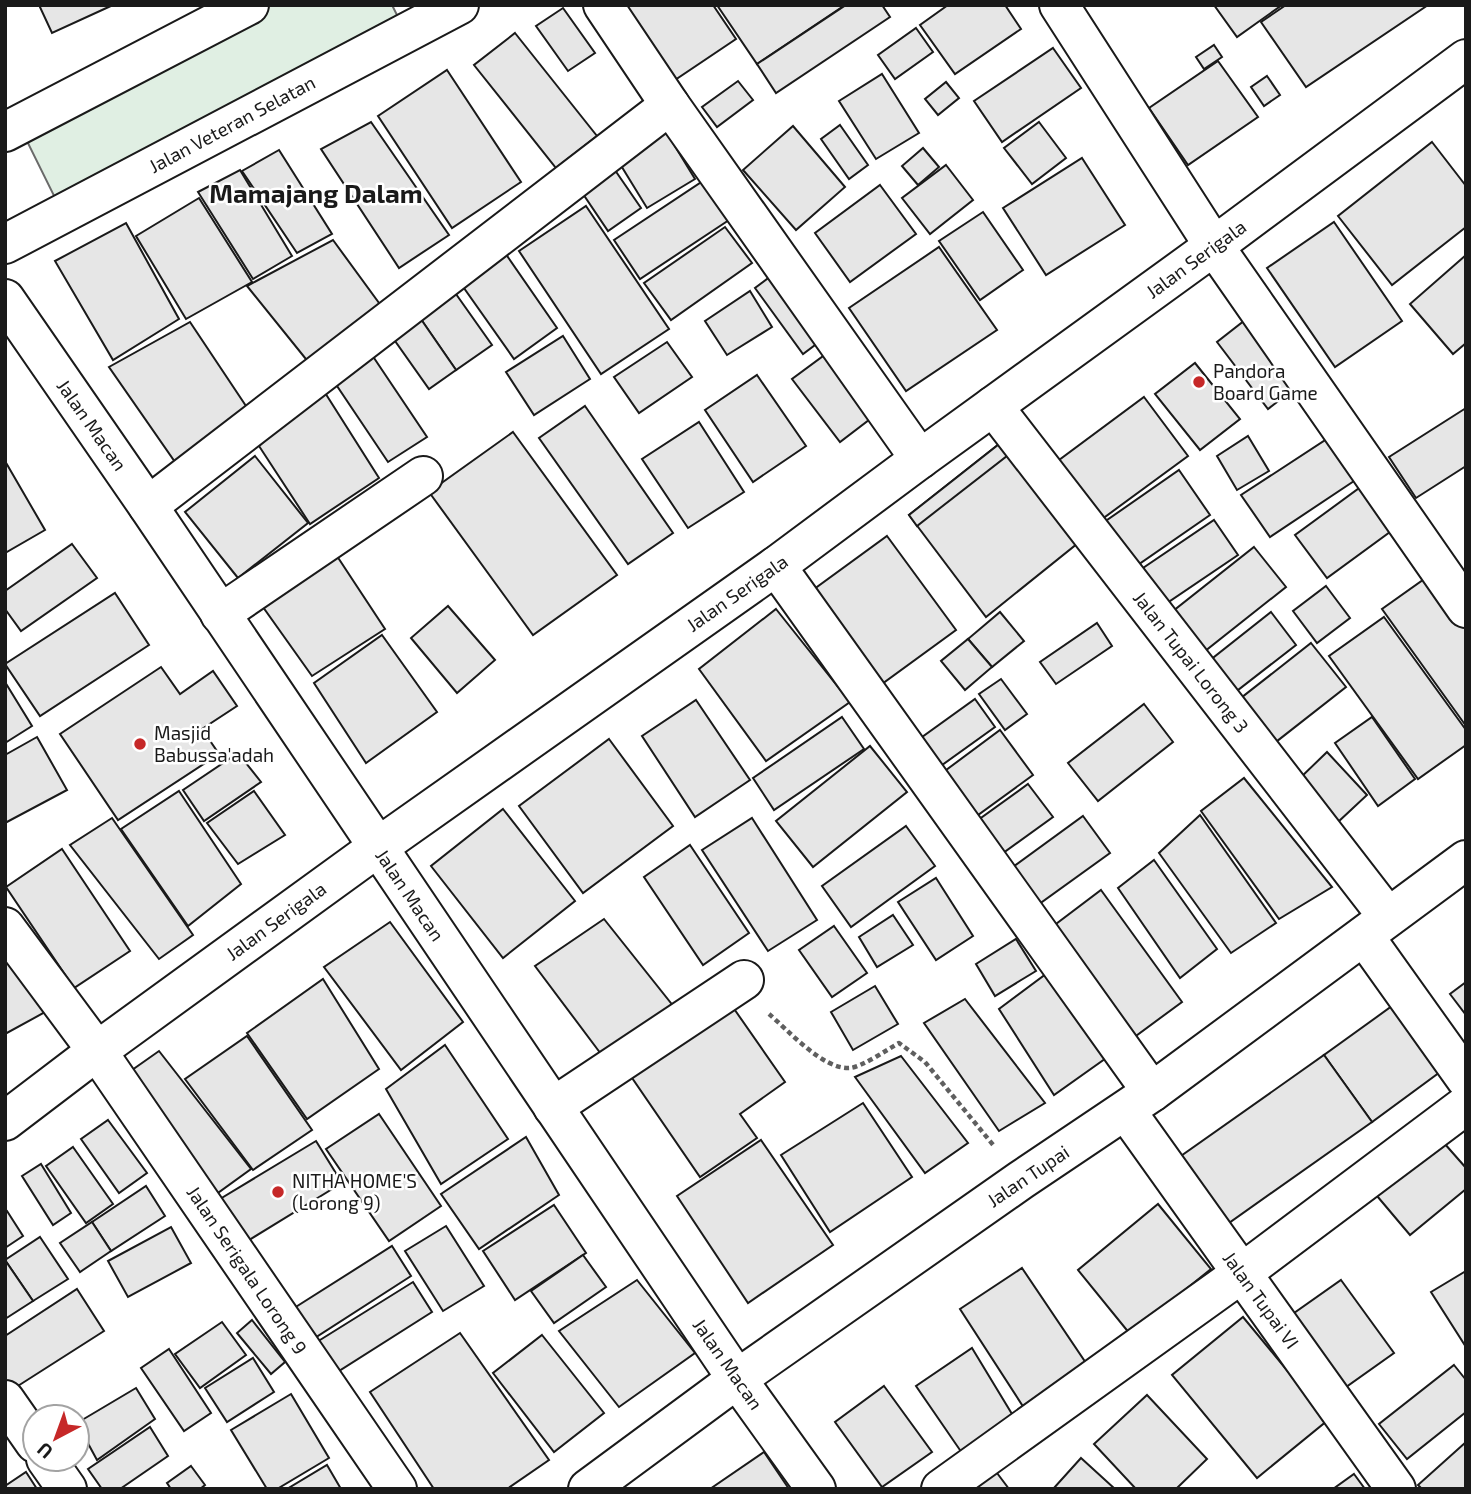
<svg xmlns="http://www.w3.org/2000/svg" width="1471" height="1494" font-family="'Exo 2',sans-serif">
  <rect width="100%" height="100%" fill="#fff"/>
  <polygon fill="#e0efe3" stroke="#6a6a6a" stroke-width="2" points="249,5 392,5 406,33 63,214 19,125"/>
  <g fill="#e6e6e6" stroke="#1a1a1a" stroke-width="2">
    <polygon points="39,5 113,5 52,33"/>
    <polygon points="623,5 713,5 736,39 663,88"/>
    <polygon points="717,5 845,5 757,64"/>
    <polygon points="846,5 882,5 890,17 776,93 757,64"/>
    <polygon points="948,5 1005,5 1021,29 955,74 920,25"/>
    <polygon points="1214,5 1282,5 1237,37"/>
    <polygon points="1286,5 1428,5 1306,87 1261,22"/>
    <polygon points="563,8 595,53 568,71 536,26"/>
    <polygon points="916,28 933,52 895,79 878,55"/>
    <polygon points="515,33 597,136 556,168 474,65"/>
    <polygon points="1214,45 1222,57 1204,69 1196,57"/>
    <polygon points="1053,48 1081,88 1002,142 974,101"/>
    <polygon points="1218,61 1258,117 1188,165 1149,108"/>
    <polygon points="447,70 521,182 452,228 378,116"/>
    <polygon points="882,74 919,133 876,159 839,101"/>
    <polygon points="1267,76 1280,95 1264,106 1251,87"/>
    <polygon points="738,81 753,100 717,127 702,107"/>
    <polygon points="946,82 959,98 938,115 925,99"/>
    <polygon points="371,122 449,235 399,268 321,149"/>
    <polygon points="1039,122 1066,158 1032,184 1004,148"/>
    <polygon points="840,125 868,165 849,179 821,139"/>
    <polygon points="793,126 845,187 796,230 743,170"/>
    <polygon points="665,130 695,179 647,208 617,159"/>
    <polygon points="1432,142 1466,186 1466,227 1392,285 1338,216"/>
    <polygon points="923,148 939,167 918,185 902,166"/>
    <polygon points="279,150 332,234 297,253 242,171"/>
    <polygon points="1082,158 1125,225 1046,275 1003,208"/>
    <polygon points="608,160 641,208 608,231 575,182"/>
    <polygon points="946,165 973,200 930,234 902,198"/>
    <polygon points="240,170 292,256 253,279 198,192"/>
    <polygon points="703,181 729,220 640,279 614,240"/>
    <polygon points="880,185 916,234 850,282 815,233"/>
    <polygon points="199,198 252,282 186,319 136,236"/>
    <polygon points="586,206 669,329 601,374 519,251"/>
    <polygon points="983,212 1023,270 980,300 939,241"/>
    <polygon points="1334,222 1402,321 1335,367 1267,268"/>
    <polygon points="126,223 179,319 113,360 55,261"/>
    <polygon points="725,227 752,263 671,320 644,283"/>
    <polygon points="333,240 390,318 318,374 247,286"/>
    <polygon points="939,247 997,330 906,391 849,308"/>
    <polygon points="503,250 557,328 514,359 459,281"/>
    <polygon points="1466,255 1466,343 1453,354 1410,304"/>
    <polygon points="775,273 823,339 803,354 755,288"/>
    <polygon points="451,287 492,345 456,370 416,312"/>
    <polygon points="750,291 772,327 727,355 705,321"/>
    <polygon points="416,312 456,370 429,389 388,331"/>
    <polygon points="1249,317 1300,384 1268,409 1217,342"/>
    <polygon points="190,322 254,418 182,472 109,367"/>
    <polygon points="563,336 590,379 534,415 506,372"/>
    <polygon points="667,342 692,377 639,413 614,377"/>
    <polygon points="368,349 427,437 388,462 329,374"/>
    <polygon points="830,351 878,413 840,442 792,379"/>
    <polygon points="1195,363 1240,419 1200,450 1155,394"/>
    <polygon points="757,375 806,446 753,482 705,410"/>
    <polygon points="322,388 379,478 310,524 259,446"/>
    <polygon points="1144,397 1188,456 1094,525 1051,466"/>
    <polygon points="585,406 673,533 628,564 539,438"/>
    <polygon points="1466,408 1466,466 1416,498 1389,457"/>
    <polygon points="699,422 744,492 688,528 642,459"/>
    <polygon points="513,432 617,575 533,635 429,492"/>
    <polygon points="1248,436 1269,471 1237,490 1217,456"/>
    <polygon points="1330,437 1357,479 1270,537 1241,495"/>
    <polygon points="1003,441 1083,539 986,617 909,515"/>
    <polygon points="1003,441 1012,452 917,526 909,515"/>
    <polygon points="255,456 308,523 238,578 185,512"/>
    <polygon points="5,461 45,530 5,553"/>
    <polygon points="1179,470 1210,515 1129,571 1097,527"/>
    <polygon points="1362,486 1394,529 1327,578 1295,535"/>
    <polygon points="1214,520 1238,555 1167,603 1143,568"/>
    <polygon points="887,536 956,630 875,689 806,595"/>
    <polygon points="72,544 97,578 21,631 5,609 5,591"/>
    <polygon points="1254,547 1286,587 1195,659 1163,619"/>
    <polygon points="333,550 385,629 312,676 258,600"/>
    <polygon points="1430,575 1466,625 1466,726 1382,609"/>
    <polygon points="1326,586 1350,618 1317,643 1293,611"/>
    <polygon points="115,593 149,645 40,716 5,664"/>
    <polygon points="448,606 495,660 457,693 411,638"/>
    <polygon points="776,609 850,702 766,761 699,669"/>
    <polygon points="1000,612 1024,641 992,667 968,639"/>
    <polygon points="1271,612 1296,645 1229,697 1204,665"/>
    <polygon points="1384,617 1466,730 1466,745 1418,779 1329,656"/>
    <polygon points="1097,623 1112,646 1056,684 1040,662"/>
    <polygon points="382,635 437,712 366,763 314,683"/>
    <polygon points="968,639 992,667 965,690 941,661"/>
    <polygon points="1311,643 1346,687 1267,749 1232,705"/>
    <polygon points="161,667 180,694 213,671 237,706 202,729 219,754 118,820 60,734"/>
    <polygon points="1001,679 1027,714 1005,730 979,694"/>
    <polygon points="5,682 32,726 5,743"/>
    <polygon points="975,699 995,727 931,773 911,745"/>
    <polygon points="696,700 750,780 695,817 642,736"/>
    <polygon points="1144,704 1173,742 1098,801 1068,763"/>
    <polygon points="842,717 864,749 774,810 753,778"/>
    <polygon points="1372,717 1415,779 1378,806 1335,743"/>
    <polygon points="1000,730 1033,775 967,823 934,779"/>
    <polygon points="37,737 67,790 5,823 5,755"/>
    <polygon points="609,739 673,826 583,893 519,806"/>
    <polygon points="870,746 907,792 813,867 776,821"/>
    <polygon points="1327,752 1367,795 1338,822 1298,780"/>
    <polygon points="238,753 261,782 204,821 183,790"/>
    <polygon points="1244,778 1332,887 1279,919 1201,811"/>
    <polygon points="1028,784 1053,817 992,861 967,828"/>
    <polygon points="179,791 241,884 188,926 121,829"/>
    <polygon points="254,791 285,835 238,864 207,823"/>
    <polygon points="503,809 575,901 503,958 431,866"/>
    <polygon points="1200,815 1276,923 1231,953 1159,853"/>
    <polygon points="1083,816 1110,853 1028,912 1002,875"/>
    <polygon points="112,818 193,935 159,959 70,845"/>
    <polygon points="752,818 817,920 768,951 702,850"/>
    <polygon points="906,826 935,866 851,927 822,886"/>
    <polygon points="690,845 749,933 703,965 644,877"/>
    <polygon points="62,849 130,951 74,988 6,887"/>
    <polygon points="1154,860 1217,949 1180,978 1118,888"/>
    <polygon points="936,878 973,936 936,960 898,902"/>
    <polygon points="1101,890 1182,1002 1125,1044 1052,927"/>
    <polygon points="893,915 913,945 877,967 859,937"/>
    <polygon points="604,919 678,1012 604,1058 535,966"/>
    <polygon points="390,922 463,1022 401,1070 324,967"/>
    <polygon points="834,926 867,973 832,997 799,950"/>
    <polygon points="1016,939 1036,971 995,996 976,964"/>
    <polygon points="5,959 47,1011 5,1034"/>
    <polygon points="1050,971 1109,1056 1054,1095 999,1009"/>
    <polygon points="323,979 379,1069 307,1119 247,1033"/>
    <polygon points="1466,982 1466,1015 1450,994"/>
    <polygon points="875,986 898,1024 853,1050 831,1012"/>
    <polygon points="965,999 1045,1103 999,1131 924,1023"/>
    <polygon points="730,1003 785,1082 740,1114 757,1138 700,1177 628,1072"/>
    <polygon points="1392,1006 1440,1072 1372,1122 1324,1055"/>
    <polygon points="247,1036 312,1130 253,1170 185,1079"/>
    <polygon points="445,1045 508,1139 441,1184 386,1089"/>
    <polygon points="159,1051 251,1169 215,1195 125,1075"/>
    <polygon points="1324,1055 1372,1122 1219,1230 1171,1163"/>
    <polygon points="901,1056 968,1143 925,1173 855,1077"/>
    <polygon points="863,1103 912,1177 830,1232 781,1155"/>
    <polygon points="379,1114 441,1206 389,1241 326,1149"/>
    <polygon points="108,1120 147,1173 119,1193 81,1139"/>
    <polygon points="1437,1135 1466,1168 1466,1189 1410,1235 1372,1190"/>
    <polygon points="526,1137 559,1195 479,1249 441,1194"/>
    <polygon points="761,1140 833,1245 748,1303 677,1196"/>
    <polygon points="316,1141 342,1183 241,1245 215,1202"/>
    <polygon points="73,1147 113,1204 86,1223 46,1166"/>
    <polygon points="41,1164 71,1213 53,1225 22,1176"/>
    <polygon points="146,1186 165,1216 111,1251 92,1222"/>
    <polygon points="1158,1204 1211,1269 1130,1334 1078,1270"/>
    <polygon points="554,1205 586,1253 515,1300 483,1251"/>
    <polygon points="7,1211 23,1236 5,1248 5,1212"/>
    <polygon points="92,1222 111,1251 80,1272 60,1243"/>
    <polygon points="446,1226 484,1286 443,1311 405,1251"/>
    <polygon points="171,1227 191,1263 128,1297 108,1261"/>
    <polygon points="40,1237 68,1279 33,1301 5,1260"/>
    <polygon points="392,1246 411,1276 310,1341 291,1310"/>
    <polygon points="583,1255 606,1287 554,1323 531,1291"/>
    <polygon points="5,1260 33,1301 5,1319"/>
    <polygon points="1022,1268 1090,1369 1026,1411 960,1309"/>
    <polygon points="1466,1271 1466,1347 1431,1292"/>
    <polygon points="637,1280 695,1353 619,1407 559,1331"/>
    <polygon points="1341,1280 1394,1353 1339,1392 1287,1318"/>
    <polygon points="413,1282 432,1312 331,1376 312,1345"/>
    <polygon points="77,1289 104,1331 10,1391 5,1384 5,1336"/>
    <polygon points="1243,1317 1328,1420 1257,1478 1172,1375"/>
    <polygon points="252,1320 285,1362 271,1374 237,1333"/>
    <polygon points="222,1322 246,1355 200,1388 175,1354"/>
    <polygon points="460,1333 549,1460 507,1489 434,1489 370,1392"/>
    <polygon points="542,1335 604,1413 554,1452 493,1373"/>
    <polygon points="972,1348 1015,1419 962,1453 916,1386"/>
    <polygon points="169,1349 211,1413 184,1431 141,1368"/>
    <polygon points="253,1358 274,1392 227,1422 205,1388"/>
    <polygon points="1454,1365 1466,1380 1466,1412 1407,1459 1379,1424"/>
    <polygon points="884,1386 932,1452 882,1487 835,1422"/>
    <polygon points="136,1388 155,1419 97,1460 77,1423"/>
    <polygon points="291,1394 329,1458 277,1489 267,1489 231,1430"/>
    <polygon points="1147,1395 1207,1459 1176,1489 1136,1489 1094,1444"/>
    <polygon points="150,1427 168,1456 120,1489 102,1489 88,1469"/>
    <polygon points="1466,1442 1466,1489 1422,1489 1418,1485"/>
    <polygon points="764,1452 789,1489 710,1489"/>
    <polygon points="1081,1458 1115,1489 1053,1489"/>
    <polygon points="327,1465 341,1489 287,1489"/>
    <polygon points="991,1465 1009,1489 959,1489"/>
    <polygon points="191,1466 205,1485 200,1489 171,1489 167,1483"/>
    <polygon points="26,1472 37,1489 5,1489 5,1486"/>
    <polygon points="1354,1474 1365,1489 1333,1489"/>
  </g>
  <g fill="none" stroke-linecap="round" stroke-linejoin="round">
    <defs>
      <g id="minor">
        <polyline points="603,5 670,105 920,459"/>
        <polyline points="1059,5 1214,246 1466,608"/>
        <polyline points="5,299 148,506 737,1379 816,1489"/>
        <polyline points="993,406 1388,917"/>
        <polyline points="148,506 670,105"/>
        <polyline points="776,566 1152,1092"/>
        <polyline points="220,614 423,476"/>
        <polyline points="5,927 97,1051 397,1489"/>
        <polyline points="1364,936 1466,1079"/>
        <polyline points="553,1107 744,980"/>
        <polyline points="1126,1111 1396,1489"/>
        <polyline points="5,1121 97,1051 378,847 776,566 920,459 1214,246 1466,59"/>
        <polyline points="5,1400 35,1443"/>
        <polyline points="46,1459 67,1489"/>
        <polyline points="941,1489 1242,1273 1466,1105"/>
      </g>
      <polyline id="tertiary" points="588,1489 737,1379 1021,1180 1152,1092 1466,860"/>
      <g id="secondary">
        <polyline points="5,132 249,5"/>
        <polyline points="5,244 459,5"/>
      </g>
    </defs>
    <use href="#minor" stroke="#1a1a1a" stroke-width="42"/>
    <use href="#tertiary" stroke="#1a1a1a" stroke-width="42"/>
    <use href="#secondary" stroke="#1a1a1a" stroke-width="42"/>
    <path stroke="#5f5f5f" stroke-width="4.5" stroke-dasharray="5 3.5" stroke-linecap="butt" d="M769,1014C788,1030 823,1070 850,1068C862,1067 888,1049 899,1043L925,1062L994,1146"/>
    <use href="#minor" stroke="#fff" stroke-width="38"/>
    <use href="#tertiary" stroke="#fff" stroke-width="38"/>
    <use href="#secondary" stroke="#fff" stroke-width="38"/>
  </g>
  <g fill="#c62828" stroke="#fff" stroke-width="2.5">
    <circle cx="1199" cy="382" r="7"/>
    <circle cx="140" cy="744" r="7"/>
    <circle cx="278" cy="1192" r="7"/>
  </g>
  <g text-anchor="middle" stroke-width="5" stroke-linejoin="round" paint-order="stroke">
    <g font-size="19" fill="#1a1a1a" stroke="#fff">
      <text transform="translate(232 124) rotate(-28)" y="7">Jalan Veteran Selatan</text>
      <text transform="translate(1196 259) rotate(-36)" y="7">Jalan Serigala</text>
      <text transform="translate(92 425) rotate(55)" y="7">Jalan Macan</text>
      <text transform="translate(737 593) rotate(-35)" y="7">Jalan Serigala</text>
      <text transform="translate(1191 662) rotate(52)" y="7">Jalan Tupai Lorong 3</text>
      <text transform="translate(410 895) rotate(56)" y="7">Jalan Macan</text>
      <text transform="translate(276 921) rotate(-36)" y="7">Jalan Serigala</text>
      <text transform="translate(1028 1176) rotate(-34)" y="7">Jalan Tupai</text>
      <text transform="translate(247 1270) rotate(56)" y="7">Jalan Serigala Lorong 9</text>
      <text transform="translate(1261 1300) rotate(54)" y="7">Jalan Tupai VI</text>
      <text transform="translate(728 1364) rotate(55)" y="7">Jalan Macan</text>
    </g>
    <g font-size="19" fill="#1a1a1a" stroke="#fff" text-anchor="start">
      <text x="1213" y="378">Pandora<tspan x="1213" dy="22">Board Game</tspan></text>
      <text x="154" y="740">Masjid<tspan x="154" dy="22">Babussa'adah</tspan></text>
      <text x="292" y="1188">NITHA HOME'S<tspan x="292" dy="22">(Lorong 9)</tspan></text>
    </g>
    <g font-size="26" font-weight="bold" fill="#1a1a1a" stroke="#fff">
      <text x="316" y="203">Mamajang Dalam</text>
    </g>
  </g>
  <rect width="1471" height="1494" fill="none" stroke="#1a1a1a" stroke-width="14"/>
  <g transform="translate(56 1438) rotate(221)"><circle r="33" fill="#ffffff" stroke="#a3a3a3" stroke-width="2"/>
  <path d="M0-5L12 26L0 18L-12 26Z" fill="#c62828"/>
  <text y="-10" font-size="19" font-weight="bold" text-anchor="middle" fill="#1a1a1a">U</text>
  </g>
</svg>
